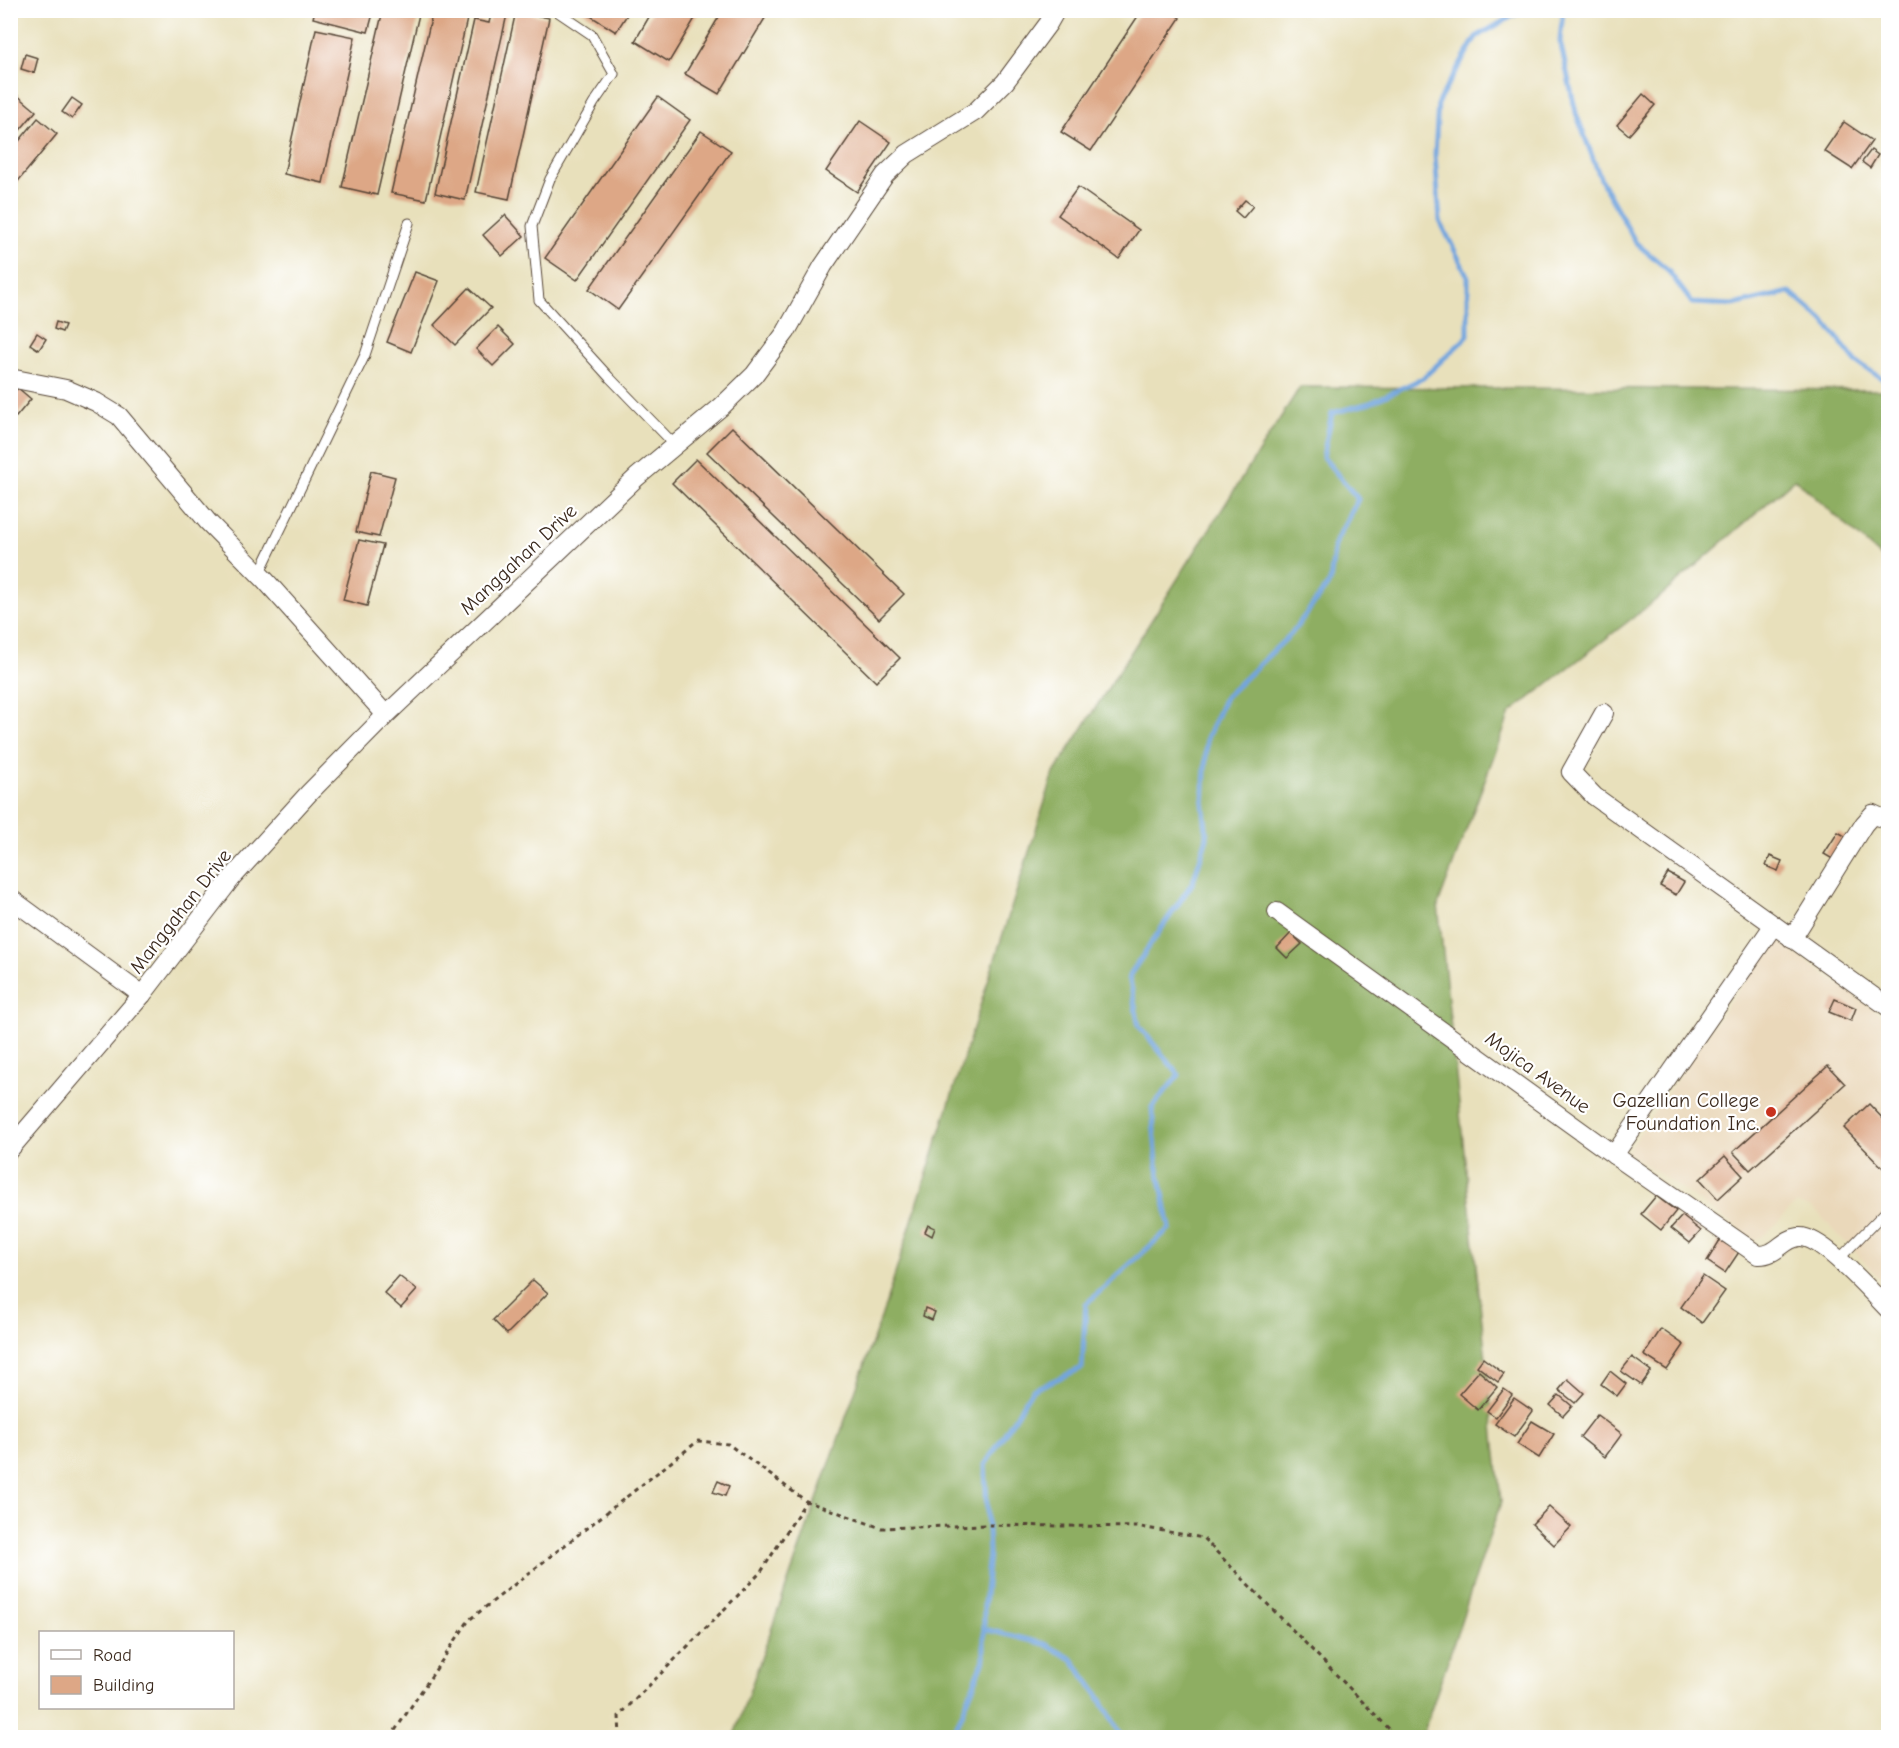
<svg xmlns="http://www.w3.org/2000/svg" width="1899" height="1748" font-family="'Comic Neue',sans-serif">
  <rect width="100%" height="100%" fill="#fff"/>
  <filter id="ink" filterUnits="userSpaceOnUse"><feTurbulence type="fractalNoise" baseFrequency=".0167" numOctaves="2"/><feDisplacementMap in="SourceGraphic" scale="12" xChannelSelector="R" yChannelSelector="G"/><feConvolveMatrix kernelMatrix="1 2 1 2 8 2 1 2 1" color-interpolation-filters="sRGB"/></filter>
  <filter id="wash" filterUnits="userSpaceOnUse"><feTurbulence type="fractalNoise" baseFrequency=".008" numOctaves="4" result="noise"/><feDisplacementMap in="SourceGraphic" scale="24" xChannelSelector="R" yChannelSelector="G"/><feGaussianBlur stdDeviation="1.35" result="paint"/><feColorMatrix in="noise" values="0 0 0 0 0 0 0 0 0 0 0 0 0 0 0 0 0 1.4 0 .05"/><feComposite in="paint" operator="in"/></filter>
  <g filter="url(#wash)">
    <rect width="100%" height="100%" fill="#e8e0bb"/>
    <path fill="#ead8ba" d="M 1774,938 L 1888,1020 L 1888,1055 L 1880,1063 L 1888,1072 L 1888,1287 L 1813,1208 L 1796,1204 L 1763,1236 L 1754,1239 L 1627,1152 Z"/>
    <path fill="#8eae62" stroke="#646c40" stroke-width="1.5" d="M 1300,387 L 1888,390 L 1888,563 L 1795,479 L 1661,596 L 1510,713 L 1438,905 L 1501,1502 L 1422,1737 L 733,1738 L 883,1312 L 1054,773 Z"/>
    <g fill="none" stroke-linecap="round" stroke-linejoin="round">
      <g stroke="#72a5de" stroke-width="5">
        <path d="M 1563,10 L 1560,41 L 1576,113 L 1601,180 L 1636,243 L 1667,269 L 1692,303 L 1733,305 L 1790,292 L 1825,322 L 1856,362 L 1888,382"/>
        <path d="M 984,1629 L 1045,1644 L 1072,1659 L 1098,1695 L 1120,1733 L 1125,1738"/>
        <path d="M 952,1738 L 984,1660 L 984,1606 L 989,1552 L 985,1465 L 1032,1390 L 1082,1368 L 1086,1304 L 1170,1228 L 1157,1164 L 1152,1107 L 1179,1075 L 1139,1026 L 1129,976 L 1193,882 L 1207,837 L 1203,802 L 1207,738 L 1225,697 L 1291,634 L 1330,582 L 1335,543 L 1358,499 L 1323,457 L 1332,413 L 1370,403 L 1423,378 L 1468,336 L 1468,277 L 1440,221 L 1435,155 L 1438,102 L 1476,37 L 1523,10"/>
      </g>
    </g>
    <g id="blocks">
      <g fill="#dda786">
        <path d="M 315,10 L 374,10 L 368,32 L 313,18 Z"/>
        <path d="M 383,10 L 420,10 L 377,195 L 342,187 Z"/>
        <path d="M 433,10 L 469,10 L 426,200 L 391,193 Z"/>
        <path d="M 492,10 L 508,10 L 465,200 L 435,193 L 474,20 L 489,23 Z"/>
        <path d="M 581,10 L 630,10 L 616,32 Z"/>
        <path d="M 653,10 L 700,10 L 669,62 L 635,41 Z"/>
        <path d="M 723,10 L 770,10 L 719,94 L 685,74 Z"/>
        <path d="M 1142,10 L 1169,10 L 1180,18 L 1091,151 L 1061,132 Z"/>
        <path d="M 516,11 L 549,18 L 509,199 L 476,192 Z"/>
        <path d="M 316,29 L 355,37 L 323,183 L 284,174 Z"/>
        <path d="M 25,54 L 38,58 L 34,73 L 21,69 Z"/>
        <path d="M 1643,94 L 1655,105 L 1629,135 L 1617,125 Z"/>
        <path d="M 17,95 L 36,111 L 10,142 L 10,103 Z"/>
        <path d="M 658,97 L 690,120 L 577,280 L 545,258 Z"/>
        <path d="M 72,98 L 82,105 L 72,119 L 62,112 Z"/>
        <path d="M 38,118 L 57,134 L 10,191 L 10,152 Z"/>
        <path d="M 860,121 L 891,142 L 857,192 L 826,171 Z"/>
        <path d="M 1844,122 L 1872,141 L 1852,169 L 1824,151 Z"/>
        <path d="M 701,131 L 731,151 L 618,310 L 589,289 Z"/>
        <path d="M 1871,150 L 1878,155 L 1870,168 L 1862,162 Z"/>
        <path d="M 1078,187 L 1139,230 L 1119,259 L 1058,215 Z"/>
        <path d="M 1245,200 L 1253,206 L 1243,218 L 1235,211 Z"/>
        <path d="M 505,215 L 524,236 L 502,256 L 483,235 Z"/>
        <path d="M 415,272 L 439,281 L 411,352 L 387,342 Z"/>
        <path d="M 469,288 L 491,308 L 455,345 L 434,325 Z"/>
        <path d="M 56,322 L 65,325 L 62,332 L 54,329 Z"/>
        <path d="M 498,327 L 515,344 L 493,366 L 476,349 Z"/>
        <path d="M 37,333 L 46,339 L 39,350 L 30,344 Z"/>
        <path d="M 18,388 L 31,399 L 16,417 L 10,413 L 10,396 Z"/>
        <path d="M 732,427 L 904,594 L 879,619 L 707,452 Z"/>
        <path d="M 696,459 L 900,658 L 876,682 L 672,483 Z"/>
        <path d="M 371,471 L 395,477 L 379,537 L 356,532 Z"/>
        <path d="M 359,540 L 383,545 L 367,606 L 343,600 Z"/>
        <path d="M 1838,832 L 1850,839 L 1836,861 L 1824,854 Z"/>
        <path d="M 1770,856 L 1782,861 L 1778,871 L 1766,866 Z"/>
        <path d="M 1668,873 L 1684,882 L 1676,895 L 1660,886 Z"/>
        <path d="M 1291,933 L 1302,944 L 1287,958 L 1277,948 Z"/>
        <path d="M 1835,999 L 1856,1008 L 1851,1021 L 1829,1012 Z"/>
        <path d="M 1828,1066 L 1845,1084 L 1750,1170 L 1733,1152 Z"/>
        <path d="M 1869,1104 L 1888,1124 L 1888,1173 L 1844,1128 Z"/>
        <path d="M 1725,1156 L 1743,1176 L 1718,1199 L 1700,1179 Z"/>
        <path d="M 1656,1196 L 1676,1211 L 1661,1230 L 1641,1214 Z"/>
        <path d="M 1682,1216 L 1701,1231 L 1690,1243 L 1671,1228 Z"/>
        <path d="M 928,1225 L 935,1228 L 932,1236 L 925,1232 Z"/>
        <path d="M 1720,1240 L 1739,1252 L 1725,1273 L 1707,1261 Z"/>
        <path d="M 399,1276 L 417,1290 L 401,1308 L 384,1293 Z"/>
        <path d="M 1703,1276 L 1725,1291 L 1702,1323 L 1681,1307 Z"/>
        <path d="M 533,1280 L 548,1293 L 507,1334 L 493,1320 Z"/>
        <path d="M 925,1308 L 935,1312 L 932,1320 L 923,1316 Z"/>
        <path d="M 1661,1329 L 1684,1345 L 1667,1370 L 1644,1355 Z"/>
        <path d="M 1632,1357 L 1651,1371 L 1641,1385 L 1621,1371 Z"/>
        <path d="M 1483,1358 L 1504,1374 L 1498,1382 L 1477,1366 Z"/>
        <path d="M 1479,1371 L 1497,1387 L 1478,1410 L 1459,1394 Z"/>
        <path d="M 1610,1371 L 1626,1384 L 1617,1396 L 1601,1384 Z"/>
        <path d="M 1568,1379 L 1584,1393 L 1575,1403 L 1559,1390 Z"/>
        <path d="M 1504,1389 L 1512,1395 L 1496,1417 L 1487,1411 Z"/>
        <path d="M 1559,1395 L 1572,1406 L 1563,1416 L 1550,1405 Z"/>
        <path d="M 1514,1398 L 1533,1411 L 1514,1437 L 1495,1424 Z"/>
        <path d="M 1597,1415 L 1622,1434 L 1605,1457 L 1580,1437 Z"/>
        <path d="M 1532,1421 L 1554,1434 L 1539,1458 L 1517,1444 Z"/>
        <path d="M 718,1481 L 729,1486 L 725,1496 L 713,1492 Z"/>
        <path d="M 1549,1507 L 1571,1527 L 1554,1545 L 1532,1524 Z"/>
      </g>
    </g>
  </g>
  <g filter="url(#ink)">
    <use href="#blocks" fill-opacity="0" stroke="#554536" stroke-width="1.5"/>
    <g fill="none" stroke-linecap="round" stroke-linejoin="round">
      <g stroke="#554536" stroke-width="11">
        <g id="lane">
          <path d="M 555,10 L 592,35 L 614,74 L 594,103 L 550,179 L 532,226 L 539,300 L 609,377 L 674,444"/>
          <path d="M 259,574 L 365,355 L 409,223"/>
          <path d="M 1838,1260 L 1888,1209"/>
        </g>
      </g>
      <g stroke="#554536" stroke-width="20">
        <g id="street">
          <path d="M 10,378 L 66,389 L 96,402 L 119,416 L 208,522 L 265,580 L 386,715"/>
          <path d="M 1604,713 L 1571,772 L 1594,796 L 1888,1007"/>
          <path d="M 10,898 L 142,995"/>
          <path d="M 1277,912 L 1614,1155 L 1758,1255 C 1777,1256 1782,1239 1799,1237 C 1822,1235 1871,1292 1888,1309"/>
          <path d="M 1792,939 L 1864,824 L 1873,814 L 1888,821"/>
          <path d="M 10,1149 L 142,995 L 231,879 L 309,793 L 386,715 L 637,477 L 721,407 L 754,375 L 786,332 L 823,266 L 885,175 L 907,154 L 976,111 L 1005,82 L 1048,24 L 1056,10"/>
          <path d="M 1614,1155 L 1773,926"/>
        </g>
      </g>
      <g stroke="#554536" stroke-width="3" stroke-dasharray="4.5 4.5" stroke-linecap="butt">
        <path d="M 390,1738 L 469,1620 L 698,1441 L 728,1444 L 806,1501 L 881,1528 L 987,1525 L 1141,1527 L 1203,1538 L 1398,1738"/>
        <path d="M 620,1738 L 619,1716 L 761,1572 L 806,1501"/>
      </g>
      <use href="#lane" stroke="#fff" stroke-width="9"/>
      <use href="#street" stroke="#fff" stroke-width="18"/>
    </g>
  </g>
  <circle fill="#c8321e" stroke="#fff" stroke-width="2" cx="1771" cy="1112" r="6"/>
  <g text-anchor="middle" stroke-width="4.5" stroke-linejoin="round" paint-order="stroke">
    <g font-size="20" fill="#3b2a1e" stroke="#fff">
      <text transform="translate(518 559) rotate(-43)" y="7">Manggahan Drive</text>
      <text transform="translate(180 911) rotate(-52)" y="7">Manggahan Drive</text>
      <text transform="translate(1538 1072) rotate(36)" y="7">Mojica Avenue</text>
    </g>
    <g font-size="20" fill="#3b2a1e" stroke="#fff" text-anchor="end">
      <text x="1759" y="1107">Gazellian College<tspan x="1759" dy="23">Foundation Inc.</tspan></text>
    </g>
  </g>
  <rect width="1899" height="1748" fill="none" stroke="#fff" stroke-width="36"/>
  <rect x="39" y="1631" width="195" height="78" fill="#ffffff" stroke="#b1aaa5" stroke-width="1.5"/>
  <rect x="51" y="1650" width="30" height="9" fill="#ffffff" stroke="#b1aaa5" stroke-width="1.5"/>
  <text x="93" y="1661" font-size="18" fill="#3b2a1e">Road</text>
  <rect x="51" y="1676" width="30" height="18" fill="#dda786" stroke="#b1aaa5" stroke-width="1.5"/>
  <text x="93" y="1691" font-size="18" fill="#3b2a1e">Building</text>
</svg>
